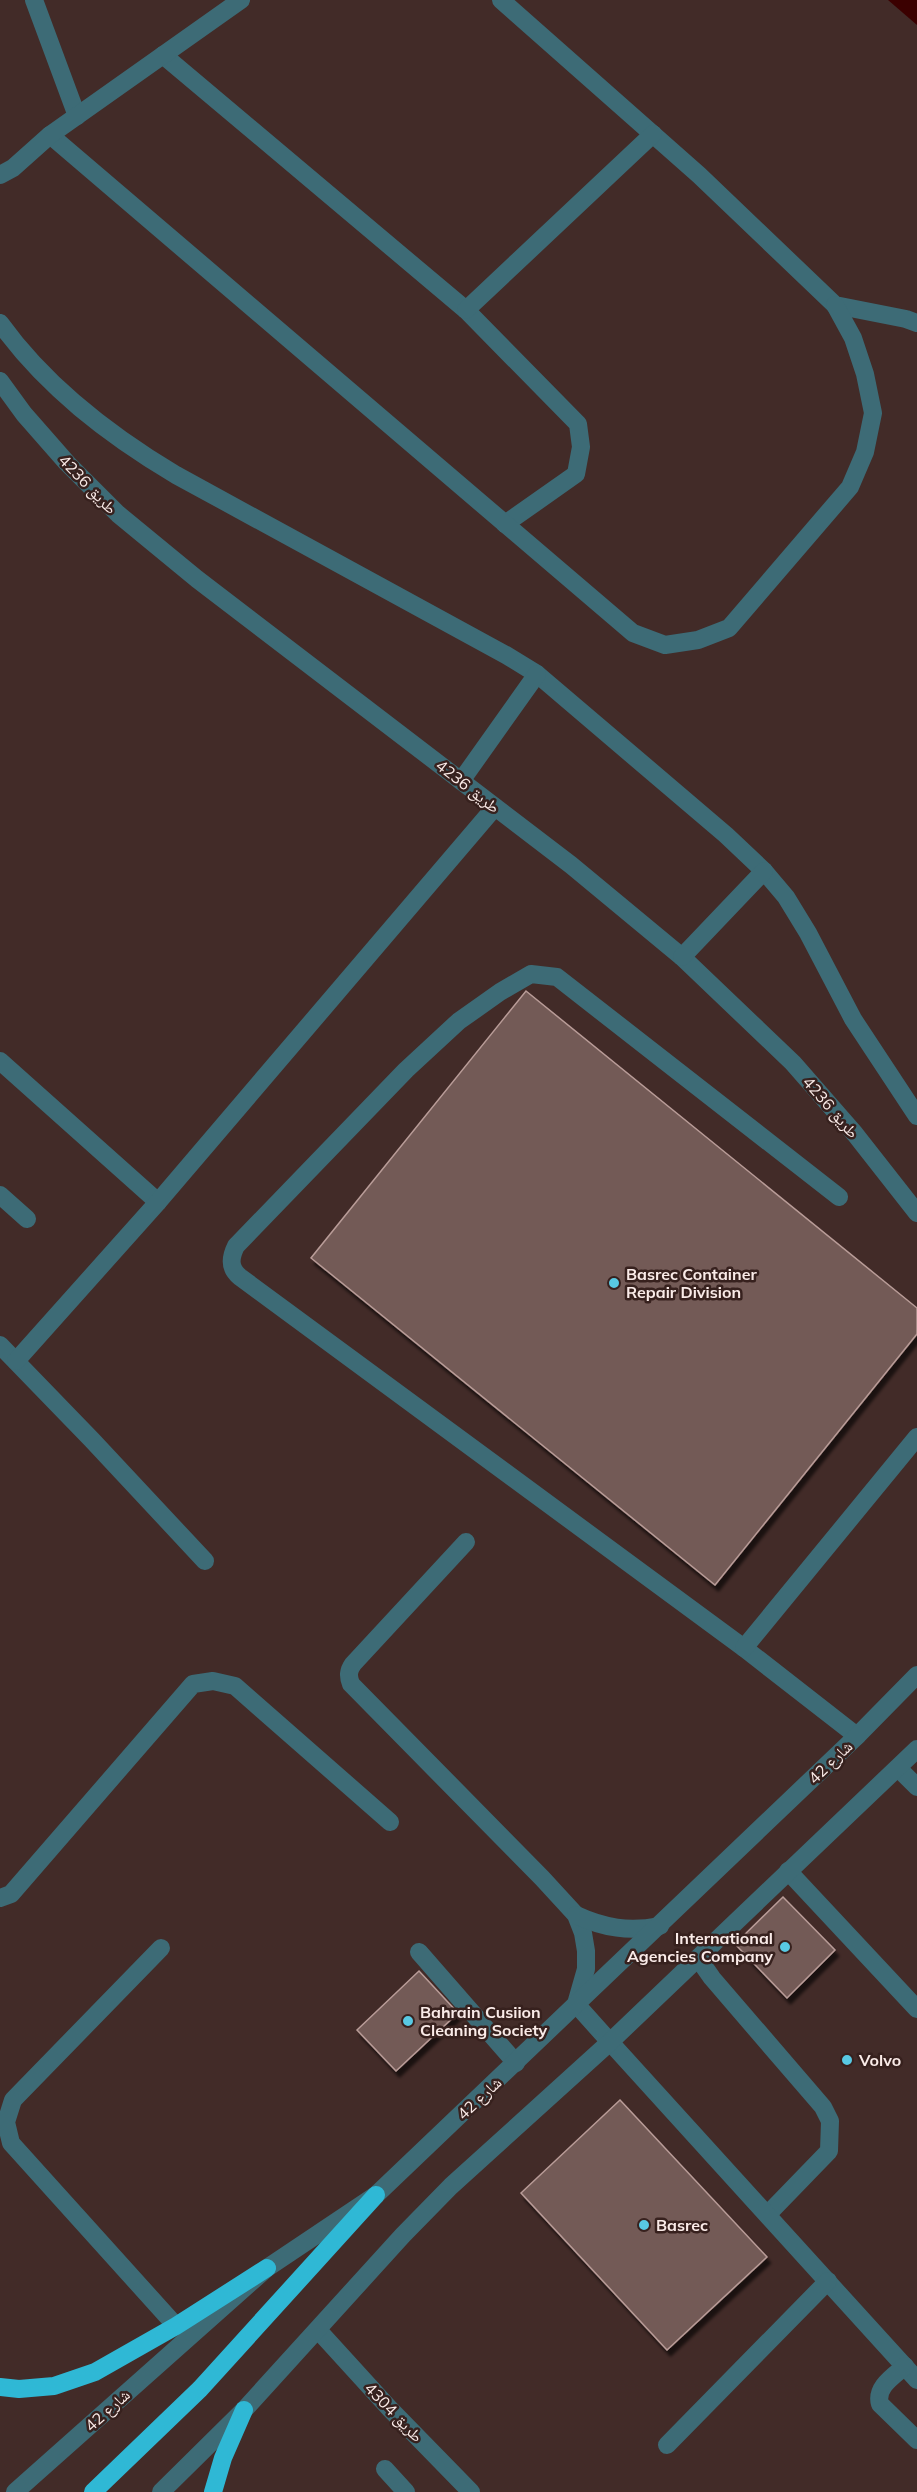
<svg xmlns="http://www.w3.org/2000/svg" width="917" height="2492" font-family="Mulish,'Noto Naskh Arabic',sans-serif">
  <defs>
    <filter id="shadow"><feDropShadow dx="3.5" dy="6" stdDeviation="1.5" flood-color="#0009"/></filter>
  </defs>
  <rect width="100%" height="100%" fill="#422b28"/>
  <path fill="#3b0000" d="M 888,0 L 917,0 L 917,25 Z"/>
  <g fill="#735a56" stroke="#b99c98" stroke-width="1.5" filter="url(#shadow)">
    <path d="M 526,991 L 917,1308 L 917,1334 L 715,1585 L 311,1258 Z"/>
    <path d="M 783,1897 L 835,1950 L 787,1998 L 735,1944 Z"/>
    <path d="M 419,1971 L 458,2013 L 396,2071 L 357,2030 Z"/>
    <path d="M 620,2100 L 767,2257 L 667,2350 L 521,2193 Z"/>
  </g>
  <g fill="none" stroke-linecap="round" stroke-linejoin="round">
    <g stroke="#3d6b76" stroke-width="18">
      <path d="M 34,0 L 77,116"/>
      <path d="M 501,0 L 699,175 L 835,305 L 906,319 L 917,323"/>
      <path d="M 163,55 L 466,310 L 578,424 L 581,447 L 576,474 L 505,524"/>
      <path d="M 50,135 L 633,633 L 665,645 L 698,640 L 729,628 L 850,487 L 865,452 L 873,413 L 865,374 L 853,338 L 835,305"/>
      <path d="M 0,175 L 13,168 L 50,135 L 241,0"/>
      <path d="M 466,310 L 653,134"/>
      <path d="M 0,1061 L 158,1202"/>
      <path d="M 0,1195 L 27,1219"/>
      <path d="M 839,1197 L 557,977 L 531,974 L 500,992 L 459,1021 L 406,1070 L 236,1246 C 230,1258 229,1268 240,1277 L 744,1648 L 857,1736"/>
      <path d="M 0,1345 L 92,1440 L 205,1561"/>
      <path d="M 16,1361 L 158,1202 L 495,807"/>
      <path d="M 466,1542 L 353,1664 C 348,1671 348,1676 351,1684 L 542,1878 L 576,1915 L 583,1933 L 586,1951 L 586,1969 L 576,2004"/>
      <path d="M 744,1648 L 917,1437"/>
      <path d="M 788,1871 L 917,2009"/>
      <path d="M 0,1898 L 11,1894 L 193,1684 L 213,1681 L 235,1686 L 390,1822"/>
      <path d="M 576,1915 C 604,1928 629,1932 660,1926"/>
      <path d="M 161,1948 L 13,2100 L 6,2122 L 11,2143 L 176,2326"/>
      <path d="M 419,1952 L 516,2063"/>
      <path d="M 698,1958 L 712,1978 L 823,2107 L 830,2121 L 829,2151 L 768,2214"/>
      <path d="M 610,2042 L 917,2380"/>
      <path d="M 905,2366 C 894,2376 875,2387 880,2404 L 917,2440"/>
      <path d="M 667,2445 L 828,2281"/>
      <path d="M 385,2469 L 406,2492"/>
    </g>
    <g stroke="#3d6b76" stroke-width="18">
      <path d="M 0,323 C 46,387 109,435 176,475 L 506,655 L 537,674 L 726,835 L 764,871 L 786,897 L 808,933 L 853,1019 L 917,1116"/>
      <path d="M 0,381 L 24,414 L 67,463 L 118,514 L 197,579 L 571,865 L 682,957 L 793,1063 L 855,1134 L 917,1213"/>
      <path d="M 461,781 L 537,674"/>
      <path d="M 682,957 L 764,871"/>
      <path d="M 898,1768 L 917,1787"/>
      <path d="M 576,2004 L 610,2042"/>
      <path d="M 318,2330 L 390,2409 L 471,2492"/>
      <path d="M 15,2492 L 267,2268 L 376,2195 L 857,1736 L 917,1675"/>
      <path d="M 161,2492 L 244,2410 L 403,2235 L 451,2186 L 610,2042 L 917,1749"/>
    </g>
    <g stroke="#2fb8d5" stroke-width="18">
      <path d="M 0,2387 L 19,2389 L 54,2386 L 95,2372 L 176,2326 L 267,2268"/>
      <path d="M 93,2492 L 200,2389 L 376,2195"/>
      <path d="M 213,2492 L 223,2458 L 244,2410"/>
    </g>
  </g>
  <g fill="#58c9e3" stroke="#37211e" stroke-width="2">
    <circle cx="614" cy="1283" r="6"/>
    <circle cx="785" cy="1947" r="6"/>
    <circle cx="408" cy="2021" r="6"/>
    <circle cx="847" cy="2060" r="6"/>
    <circle cx="644" cy="2225" r="6"/>
  </g>
  <g text-anchor="middle" stroke-width="5" stroke-linejoin="round" paint-order="stroke">
    <g font-size="16" fill="#faebe8" stroke="#37211e">
      <text transform="translate(88 484) rotate(46)" y="6">طريق 4236</text>
      <text transform="translate(468 786) rotate(38)" y="6">طريق 4236</text>
      <text transform="translate(831 1107) rotate(49)" y="6">طريق 4236</text>
      <text transform="translate(830 1762) rotate(-44)" y="6">شارع 42</text>
      <text transform="translate(479 2098) rotate(-43)" y="6">شارع 42</text>
      <text transform="translate(107 2410) rotate(-42)" y="6">شارع 42</text>
      <text transform="translate(394 2412) rotate(46)" y="6">طريق 4304</text>
    </g>
    <g font-size="16" font-weight="bold" fill="#faebe8" stroke="#37211e" text-anchor="start">
      <text x="626" y="1280">Basrec Container<tspan x="626" dy="18">Repair Division</tspan></text>
      <text x="773" y="1944" text-anchor="end">International<tspan x="773" dy="18">Agencies Company</tspan></text>
      <text x="420" y="2018">Bahrain Cusiion<tspan x="420" dy="18">Cleaning Society</tspan></text>
      <text x="859" y="2066">Volvo</text>
      <text x="656" y="2231">Basrec</text>
    </g>
  </g>
</svg>
